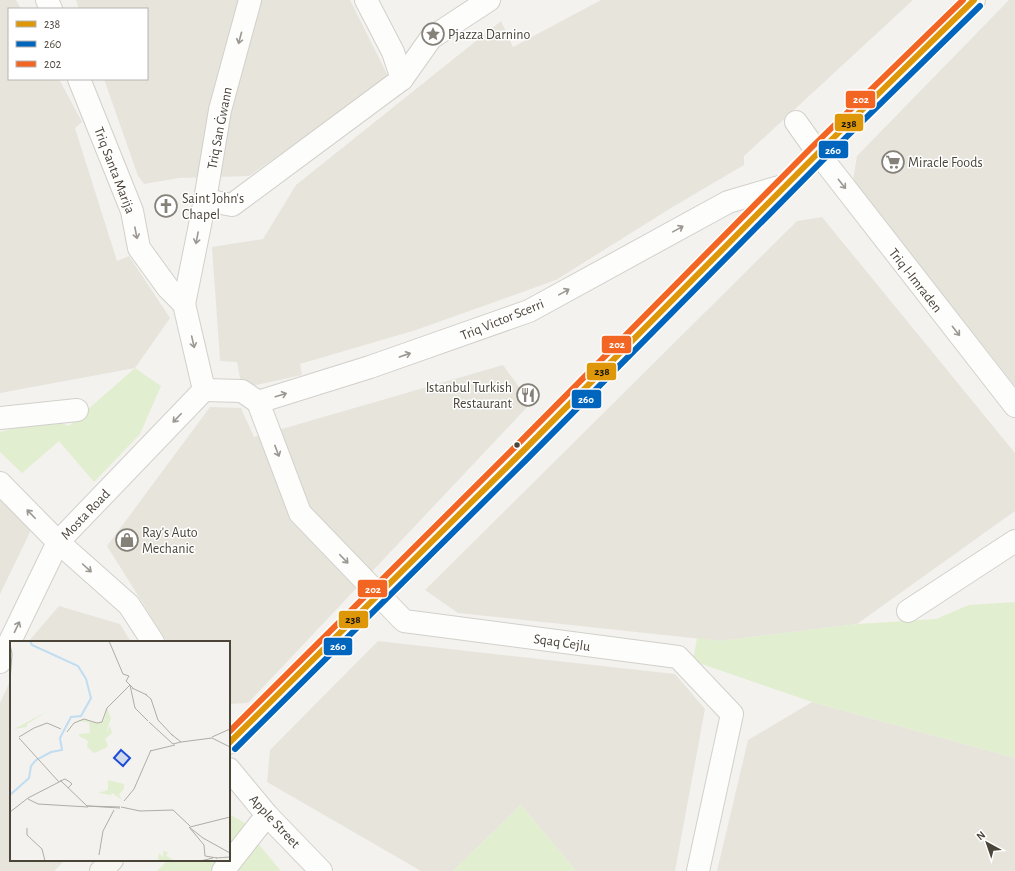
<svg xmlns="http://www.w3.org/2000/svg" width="1015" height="871" font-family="'Alegreya Sans',sans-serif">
  <rect width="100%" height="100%" fill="#f4f2ee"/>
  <g fill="#e7e4dc">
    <path d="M 0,0 L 16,0 L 21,9 L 9,9 L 9,79 L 59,79 L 82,122 L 75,128 L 117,261 L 129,256 L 170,318 L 135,368 L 0,393 Z"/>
    <path d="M 76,0 L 350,0 L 390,80 L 249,176 L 179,178 L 144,184 L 138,176 L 104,79 L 147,79 L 147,9 L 79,9 Z"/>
    <path d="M 601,0 L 913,0 L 744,156 L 744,165 L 671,208 L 556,280 L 416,330 L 300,364 L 302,375 L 242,388 L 237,362 L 220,361 L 212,247 L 263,239 L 296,185 L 501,21 L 513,47 Z"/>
    <path d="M 1009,0 L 1015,0 L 1015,386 L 853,180 L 857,156 Z"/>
    <path d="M 822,217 L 1015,453 L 1015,511 L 857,624 L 720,641 L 458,613 L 425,590 L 797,221 Z"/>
    <path d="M 503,365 L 531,403 L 248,703 L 229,704 L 229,642 L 167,642 L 107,546 L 210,407 L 241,408 L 254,437 Z"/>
    <path d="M 0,494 L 32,528 L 0,594 Z"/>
    <path d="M 59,606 L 120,624 L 131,642 L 28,642 Z"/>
    <path d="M 378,641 L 675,674 L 705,709 L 675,871 L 576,871 L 521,805 L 453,871 L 421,871 L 267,782 L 270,750 Z"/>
    <path d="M 11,679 L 11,860 L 65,860 L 54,871 L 0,871 L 0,703 Z"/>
    <path d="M 812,702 L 1015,758 L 1015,871 L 717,871 L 748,740 Z"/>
  </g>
  <g fill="#e1eecf">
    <path d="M 135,368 L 161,386 L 140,434 L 94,482 L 59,441 L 22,473 L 0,452 L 0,432 L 51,418 L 69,426 Z"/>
    <path d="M 1015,602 L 1015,758 L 812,702 L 693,661 L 697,638 L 720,641 L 857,624 L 936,619 L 969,605 Z"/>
    <path d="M 521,805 L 576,871 L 453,871 Z"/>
    <path d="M 229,814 L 245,823 L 229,846 Z"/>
    <path d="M 256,841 L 281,871 L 233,871 Z"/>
    <path d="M 168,860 L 220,860 L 212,871 L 157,871 Z"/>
  </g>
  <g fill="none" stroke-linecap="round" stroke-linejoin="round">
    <g stroke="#d2d0cb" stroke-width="24">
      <g id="street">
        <path d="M 47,0 L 51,9"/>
        <path d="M 366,0 L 393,52 L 402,79"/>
        <path d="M 79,79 L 132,211 L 139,248 L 168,288 L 184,304 L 204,390"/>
        <path d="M 796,122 L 818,153 L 1015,406"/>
        <path d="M 205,200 L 232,205 L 402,79 L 431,38 L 489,0"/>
        <path d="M 184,304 L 205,200 L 220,110 L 250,0"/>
        <path d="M 204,390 L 242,391 L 258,402 L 370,367 L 529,311 L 728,202 L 786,185"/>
        <path d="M 258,402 L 300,513 L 404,621 L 678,657 L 732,714 L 698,871"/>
        <path d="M 0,418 L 77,410"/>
        <path d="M 0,483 L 58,542 L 129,605 L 153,642"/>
        <path d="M 908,611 L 1015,541"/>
        <path d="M 0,662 L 58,542 L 204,390"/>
        <path d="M 229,769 L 267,815 L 321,871"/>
        <path d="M 223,871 L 267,815"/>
      </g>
    </g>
    <g stroke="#d3cfc5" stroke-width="24">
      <g id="secondary">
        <path d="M 229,743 L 520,454 L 818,153 L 974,0"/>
        <path d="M 101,871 L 112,860"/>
      </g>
    </g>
    <use href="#street" stroke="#fdfdfc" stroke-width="22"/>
    <use href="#secondary" stroke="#f7f6f1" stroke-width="22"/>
    <g stroke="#fff" stroke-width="9">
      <path id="bus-1" d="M 229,743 L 520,454 L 818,153 L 974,0"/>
    </g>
    <g stroke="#fff" stroke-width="9">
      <path id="bus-2" d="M 235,749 L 526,460 L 824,159 L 980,6"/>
    </g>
    <g stroke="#fff" stroke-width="9">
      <path id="bus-3" d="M 229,732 L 514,448 L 812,147 L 963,0"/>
    </g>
    <use href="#bus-1" stroke="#dd9709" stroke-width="6"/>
    <use href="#bus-2" stroke="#0065bd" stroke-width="6"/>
    <use href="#bus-3" stroke="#f26522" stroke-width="6"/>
  </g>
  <defs><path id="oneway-shaft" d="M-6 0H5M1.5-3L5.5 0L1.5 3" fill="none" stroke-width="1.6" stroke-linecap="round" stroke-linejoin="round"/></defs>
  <g stroke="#9b9791">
    <use href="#oneway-shaft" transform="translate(240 38) rotate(105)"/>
    <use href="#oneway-shaft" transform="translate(842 184) rotate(52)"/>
    <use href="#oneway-shaft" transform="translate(678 229) rotate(-29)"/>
    <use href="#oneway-shaft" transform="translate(136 233) rotate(79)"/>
    <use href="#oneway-shaft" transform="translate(197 238) rotate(101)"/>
    <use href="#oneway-shaft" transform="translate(564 292) rotate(-29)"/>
    <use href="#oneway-shaft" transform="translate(956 331) rotate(52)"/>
    <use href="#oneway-shaft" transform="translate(193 342) rotate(77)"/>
    <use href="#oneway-shaft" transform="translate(405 355) rotate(-19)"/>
    <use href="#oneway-shaft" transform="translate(281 395) rotate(-17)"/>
    <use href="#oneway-shaft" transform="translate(177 418) rotate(134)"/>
    <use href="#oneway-shaft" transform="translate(277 451) rotate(69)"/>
    <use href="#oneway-shaft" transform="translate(31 514) rotate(-134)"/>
    <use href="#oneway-shaft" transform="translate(344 559) rotate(46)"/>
    <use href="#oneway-shaft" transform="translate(87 568) rotate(42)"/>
    <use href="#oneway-shaft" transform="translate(17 627) rotate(-64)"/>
  </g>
  <defs>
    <g id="sight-ring" transform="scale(1.15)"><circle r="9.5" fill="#fff" stroke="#868178" stroke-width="1.5"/><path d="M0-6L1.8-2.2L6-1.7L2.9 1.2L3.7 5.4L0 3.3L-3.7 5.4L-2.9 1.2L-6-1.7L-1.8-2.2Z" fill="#868178"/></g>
    <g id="supermarket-ring" transform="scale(1.15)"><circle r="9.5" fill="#fff" stroke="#868178" stroke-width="1.5"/><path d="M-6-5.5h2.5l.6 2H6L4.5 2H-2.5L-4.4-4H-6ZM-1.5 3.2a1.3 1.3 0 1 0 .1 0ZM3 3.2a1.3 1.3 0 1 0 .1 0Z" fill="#868178"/></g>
    <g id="church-ring" transform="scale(1.15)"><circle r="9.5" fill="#fff" stroke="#868178" stroke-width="1.5"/><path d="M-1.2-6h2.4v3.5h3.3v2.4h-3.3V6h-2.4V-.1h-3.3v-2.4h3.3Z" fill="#868178"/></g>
    <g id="restaurant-ring" transform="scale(1.15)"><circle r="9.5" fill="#fff" stroke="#868178" stroke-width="1.5"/><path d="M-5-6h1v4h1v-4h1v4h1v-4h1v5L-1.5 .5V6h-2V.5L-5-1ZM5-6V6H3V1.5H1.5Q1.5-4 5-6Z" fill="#868178"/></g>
    <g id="shop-ring" transform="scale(1.15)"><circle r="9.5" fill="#fff" stroke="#868178" stroke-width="1.5"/><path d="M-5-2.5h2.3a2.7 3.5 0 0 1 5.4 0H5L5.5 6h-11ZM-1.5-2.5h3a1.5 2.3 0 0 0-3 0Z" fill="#868178"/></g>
  </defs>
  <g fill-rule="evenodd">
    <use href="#sight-ring" x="433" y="34"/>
    <use href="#supermarket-ring" x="893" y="162"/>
    <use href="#church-ring" x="166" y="206"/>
    <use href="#restaurant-ring" x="528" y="395"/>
    <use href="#shop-ring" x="127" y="540"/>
  </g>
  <circle fill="#4b4439" stroke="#fff" stroke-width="1.5" cx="517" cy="445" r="3.5"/>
  <g text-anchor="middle" stroke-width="3" stroke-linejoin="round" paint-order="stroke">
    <g font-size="14" fill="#4b4439" stroke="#fff" text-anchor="start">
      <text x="448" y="39">Pjazza Darnino</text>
      <text x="908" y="167">Miracle Foods</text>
      <text x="182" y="203">Saint John's<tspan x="182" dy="16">Chapel</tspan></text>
      <text x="512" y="392" text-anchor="end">Istanbul Turkish<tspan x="512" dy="16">Restaurant</tspan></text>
      <text x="142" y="537">Ray's Auto<tspan x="142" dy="16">Mechanic</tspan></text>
    </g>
    <g font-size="14" fill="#4b4439" stroke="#fff">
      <text transform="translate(219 128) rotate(-79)" y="5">Triq San Ġwann</text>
      <text transform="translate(115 170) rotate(69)" y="5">Triq Santa Marija</text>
      <text transform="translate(916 280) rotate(52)" y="5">Triq l-Imraden</text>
      <text transform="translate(502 319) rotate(-22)" y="5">Triq Victor Scerri</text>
      <text transform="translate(85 514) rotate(-46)" y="5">Mosta Road</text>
      <text transform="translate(562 642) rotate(8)" y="5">Sqaq Ċejlu</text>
      <text transform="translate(275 821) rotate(47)" y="5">Apple Street</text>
    </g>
  </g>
  <g transform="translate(10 641)">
    <rect width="220" height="220" fill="#f4f2ee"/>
    <path d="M 97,67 L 101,77 L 96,92 L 100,85 L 102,92 L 95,98 L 98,104 L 96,107 L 84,112 L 77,106 L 78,100 L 69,95 L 69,93 L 80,92 L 79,81 L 67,80 L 75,78 L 86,82 L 94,80 ZM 38,70 L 17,83 L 17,86 L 4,88 ZM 98,139 L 114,143 L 114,148 L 109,153 L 112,159 L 101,151 L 102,154 L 88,152 L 98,149 ZM 153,210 L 158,211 L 156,215 L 166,220 L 148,220 L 149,212 L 153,216 Z" fill="#e1eecf"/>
    <path fill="none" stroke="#c0ddf1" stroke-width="2" d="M 0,154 L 19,137 L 21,125 L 26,119 L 41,111 L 52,109 L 50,97 L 61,76 L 71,75 L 81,57 L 76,38 L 68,25 L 22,4 L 20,0"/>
    <path fill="none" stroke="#b0aca6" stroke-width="1" d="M 99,0 L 113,33 L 119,35 L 116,40 L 124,48M 0,3 L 2,13 L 0,40M 120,44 L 125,67 L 138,80M 122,47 L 137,54M 135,53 L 141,58 L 148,79 L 163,95M 139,81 L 163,103 L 171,101M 24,87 L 37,82 L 51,88M 57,91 L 64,82 L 74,78 L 87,82 L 92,81 L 97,67 L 120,44M 161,93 L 171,101M 9,96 L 24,87M 202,96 L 220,88M 9,97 L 49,141M 171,101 L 202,97 L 220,106M 140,110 L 165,104M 50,140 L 55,138 L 60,141 L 62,143 L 58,147M 51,140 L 77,165M 18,157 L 51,140M 18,158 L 28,163 L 78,166M 114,160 L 124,148 L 141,109M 110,166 L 77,165 L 110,167M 111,166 L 130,170 L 163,169 L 180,185M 0,171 L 18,157M 179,186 L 193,197 L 220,212M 179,186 L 194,204 L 195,215 L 207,217M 180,186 L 220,176M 17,187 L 17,194 L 32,208 L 35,220M 89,214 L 93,190 L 104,169M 206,217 L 220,216M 190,220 L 203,217"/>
    <path fill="#1d4ed8" fill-opacity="0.15" stroke="#1d4ed8" stroke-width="2" d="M 111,109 L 120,117 L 113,125 L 104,117 Z"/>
    <rect width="220" height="220" fill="none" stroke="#4b4439" stroke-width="2"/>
  </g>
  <g stroke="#fff" stroke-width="1.5">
    <rect x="845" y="90" width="31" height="19" rx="4" fill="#f26522"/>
    <rect x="834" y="113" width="30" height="19" rx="4" fill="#dd9709"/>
    <rect x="818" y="140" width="31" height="19" rx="4" fill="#0065bd"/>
    <rect x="601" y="335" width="31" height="19" rx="4" fill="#f26522"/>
    <rect x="586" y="362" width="31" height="19" rx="4" fill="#dd9709"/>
    <rect x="571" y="389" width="31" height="20" rx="4" fill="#0065bd"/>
    <rect x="357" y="579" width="31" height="19" rx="4" fill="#f26522"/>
    <rect x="338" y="610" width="31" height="19" rx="4" fill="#dd9709"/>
    <rect x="323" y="637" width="30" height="19" rx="4" fill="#0065bd"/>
  </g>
  <g font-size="11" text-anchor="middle" font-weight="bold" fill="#fff">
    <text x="861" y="103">202</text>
    <text x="833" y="154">260</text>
    <text x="617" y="348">202</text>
    <text x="586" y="403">260</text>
    <text x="373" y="593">202</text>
    <text x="338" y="650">260</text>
  </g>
  <g font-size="11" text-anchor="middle" font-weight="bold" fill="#111">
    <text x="849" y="127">238</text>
    <text x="602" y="375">238</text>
    <text x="353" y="623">238</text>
  </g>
  <rect x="8" y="8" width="140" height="72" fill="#ffffff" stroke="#b7b4b0"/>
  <rect x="16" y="21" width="20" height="6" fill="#dd9709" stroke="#b7b4b0"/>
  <text x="44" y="28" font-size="12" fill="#4b4439">238</text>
  <rect x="16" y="41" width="20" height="6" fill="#0065bd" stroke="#b7b4b0"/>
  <text x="44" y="48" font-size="12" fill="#4b4439">260</text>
  <rect x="16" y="61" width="20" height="6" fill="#f26522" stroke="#b7b4b0"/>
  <text x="44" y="68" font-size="12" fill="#4b4439">202</text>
  <g transform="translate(987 843) rotate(320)" stroke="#ffffff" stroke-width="3" paint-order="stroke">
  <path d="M0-3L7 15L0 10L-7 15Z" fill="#4b4439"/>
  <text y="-6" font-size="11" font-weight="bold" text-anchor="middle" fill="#4b4439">N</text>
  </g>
</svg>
